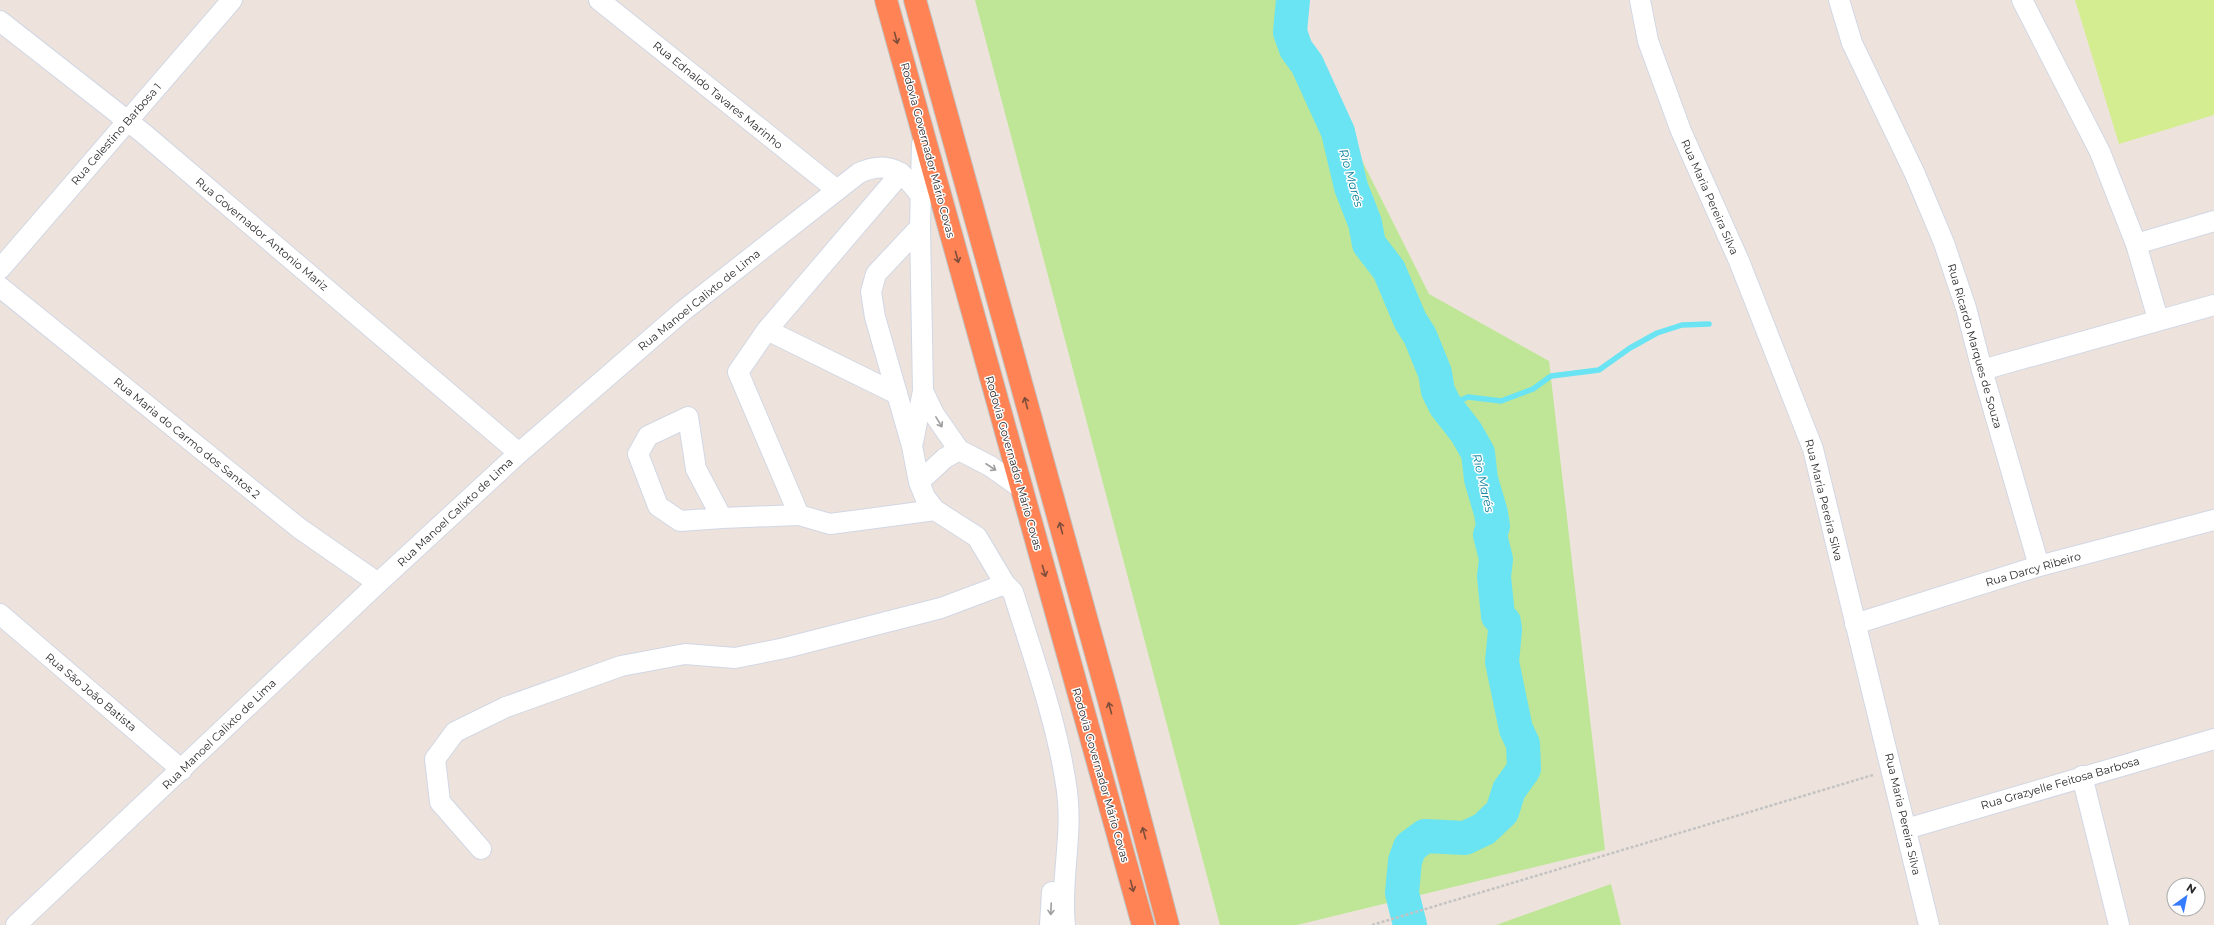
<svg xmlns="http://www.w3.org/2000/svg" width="2214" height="925" font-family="Montserrat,sans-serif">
  <rect width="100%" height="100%" fill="#ede3dc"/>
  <g fill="#bee696">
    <path d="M 975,0 L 1304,0 L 1299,35 L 1429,294 L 1549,361 L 1605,850 L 1297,925 L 1220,925 Z"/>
    <path d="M 1611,884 L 1621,925 L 1496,925 Z"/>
  </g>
  <path fill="#d5ed91" d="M 2075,0 L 2214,0 L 2214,115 L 2119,144 Z"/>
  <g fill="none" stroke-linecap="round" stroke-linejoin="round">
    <path stroke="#6ae4f3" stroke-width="5.5" d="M 1451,412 L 1459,401 L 1468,397 L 1501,401 L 1533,389 L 1551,376 L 1599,370 L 1630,348 L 1657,333 L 1682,325 L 1709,324"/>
    <path stroke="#6ae4f3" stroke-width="34" d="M 1293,0 L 1290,32 L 1296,49 L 1307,64 L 1338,132 L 1351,187 L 1365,223 L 1369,244 L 1389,270 L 1410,320 L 1420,336 L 1435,373 L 1438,391 L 1445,405 L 1466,432 L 1478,453 L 1481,479 L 1491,513 L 1493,526 L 1490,535 L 1496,559 L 1494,577 L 1498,616 L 1504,622 L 1505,630 L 1502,662 L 1516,729 L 1523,744 L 1524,769 L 1509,790 L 1502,812 L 1484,829 L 1465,838 L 1425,836 L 1410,847 L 1405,861 L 1402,893 L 1410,925"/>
    <g stroke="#d1d7e4" stroke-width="22">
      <g id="minor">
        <path d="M 599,0 L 837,190"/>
        <path d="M 1640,0 L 1648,41 L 1681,131 L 1739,261 L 1813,449 L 1929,925"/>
        <path d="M 1839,0 L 1852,43 L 1915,174 L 1944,243 L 1966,308 L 1982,370 L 2039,566"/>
        <path d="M 2022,0 L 2100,152 L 2136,244 L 2158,319"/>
        <path d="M 0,21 L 143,133 L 519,453"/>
        <path d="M 901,173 L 767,330 L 738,372 L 799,515 L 830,524 L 935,510"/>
        <path d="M 920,227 L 876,274 L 871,292 L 875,317 L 912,446 L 919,482 L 925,497 L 935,510 L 977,537 L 1005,584 L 1013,592 C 1033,656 1058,725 1067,791 C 1073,836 1060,881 1065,925"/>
        <path d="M 2136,244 L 2214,221"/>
        <path d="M 0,269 L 232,0"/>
        <path d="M 0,287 L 299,528 L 378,583"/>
        <path d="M 767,330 L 897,394"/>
        <path d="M 1982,370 L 2214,305"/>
        <path d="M 923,391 L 934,414 L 959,450 L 990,466 L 1021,488"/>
        <path d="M 913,442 L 923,391 L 920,227 L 922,144"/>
        <path d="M 919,482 L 945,458 L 959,450"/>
        <path d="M 722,518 L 680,521 L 658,506 L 638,454 L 648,436 L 688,417 L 696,469 L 722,518 L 799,515"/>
        <path d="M 0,614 L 182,770"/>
        <path d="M 1855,624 L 2039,566 L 2214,520"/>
        <path d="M 2082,776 L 2119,925"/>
        <path d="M 1906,829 L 2214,739"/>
        <path d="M 481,849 L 440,802 L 435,759 L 455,732 L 506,707 L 621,666 L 685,654 L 735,658 L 785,648 L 941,608 L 1005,584"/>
        <path d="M 16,925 L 378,583 L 519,453 L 683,311 L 859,173 C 889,160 903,171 921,196"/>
        <path d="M 1050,925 L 1052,892"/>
      </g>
    </g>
    <g stroke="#c3c3c3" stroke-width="24">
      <g id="highway">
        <path d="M 886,0 L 1143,925"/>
        <path d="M 915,0 L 1108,697 L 1168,925"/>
      </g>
    </g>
    <path stroke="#c3c3c3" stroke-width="2.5" stroke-dasharray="3 2" stroke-linecap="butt" d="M 1372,925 L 1873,775"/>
    <use href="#minor" stroke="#fff" stroke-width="20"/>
    <use href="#highway" stroke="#ff8354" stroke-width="22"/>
  </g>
  <defs><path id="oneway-shaft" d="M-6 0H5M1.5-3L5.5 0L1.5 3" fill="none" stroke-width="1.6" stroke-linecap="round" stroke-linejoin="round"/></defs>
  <g stroke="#7f4e3b">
    <use href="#oneway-shaft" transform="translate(896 38) rotate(75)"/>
    <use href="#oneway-shaft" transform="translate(957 257) rotate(75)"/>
    <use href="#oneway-shaft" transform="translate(1026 403) rotate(-105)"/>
    <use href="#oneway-shaft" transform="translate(1061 528) rotate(-105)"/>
    <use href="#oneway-shaft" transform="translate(1044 571) rotate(74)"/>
    <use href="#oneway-shaft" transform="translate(1110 708) rotate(-105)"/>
    <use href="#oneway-shaft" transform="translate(1144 833) rotate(-105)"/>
    <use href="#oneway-shaft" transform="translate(1132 886) rotate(75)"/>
  </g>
  <g stroke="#9f9f9f">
    <use href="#oneway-shaft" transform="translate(939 422) rotate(58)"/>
    <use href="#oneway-shaft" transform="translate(991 467) rotate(33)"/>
    <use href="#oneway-shaft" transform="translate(1051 909) rotate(92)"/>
  </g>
  <g text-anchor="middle" stroke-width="3" stroke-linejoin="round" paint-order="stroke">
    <g font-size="11" fill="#2a2a2a" stroke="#fff">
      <text transform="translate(718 95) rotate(39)" y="4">Rua Ednaldo Tavares Marinho</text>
      <text transform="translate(116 134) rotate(-49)" y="4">Rua Celestino Barbosa 1</text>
      <text transform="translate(928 150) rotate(75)" y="4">Rodovia Governador Mário Covas</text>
      <text transform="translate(1710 197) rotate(66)" y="4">Rua Maria Pereira Silva</text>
      <text transform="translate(262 234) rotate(40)" y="4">Rua Governador Antonio Mariz</text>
      <text transform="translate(699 300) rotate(-39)" y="4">Rua Manoel Calixto de Lima</text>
      <text transform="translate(1975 346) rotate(74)" y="4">Rua Ricardo Marques de Souza</text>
      <text transform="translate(187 438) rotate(39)" y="4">Rua Maria do Carmo dos Santos 2</text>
      <text transform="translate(1014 463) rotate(74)" y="4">Rodovia Governador Mário Covas</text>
      <text transform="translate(1824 500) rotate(76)" y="4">Rua Maria Pereira Silva</text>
      <text transform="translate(455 512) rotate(-43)" y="4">Rua Manoel Calixto de Lima</text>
      <text transform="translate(2033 569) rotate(-16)" y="4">Rua Darcy Ribeiro</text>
      <text transform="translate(91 692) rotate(40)" y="4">Rua São João Batista</text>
      <text transform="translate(219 734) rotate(-44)" y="4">Rua Manoel Calixto de Lima</text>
      <text transform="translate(1101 775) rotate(74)" y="4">Rodovia Governador Mário Covas</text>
      <text transform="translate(2060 783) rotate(-16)" y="4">Rua Grazyelle Feitosa Barbosa</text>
      <text transform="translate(1903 814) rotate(77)" y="4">Rua Maria Pereira Silva</text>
    </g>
    <g font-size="12" font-style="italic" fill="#087e99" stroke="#fff">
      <text transform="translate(1351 178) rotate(74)" y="4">Rio Marés</text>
      <text transform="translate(1483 483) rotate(77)" y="4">Rio Marés</text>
    </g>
  </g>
  <g transform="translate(2186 897) rotate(33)"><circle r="19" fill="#ffffff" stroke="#aaaaaa"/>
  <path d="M0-3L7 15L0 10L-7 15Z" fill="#367cff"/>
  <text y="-6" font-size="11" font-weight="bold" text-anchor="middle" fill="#2a2a2a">N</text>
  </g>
</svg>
